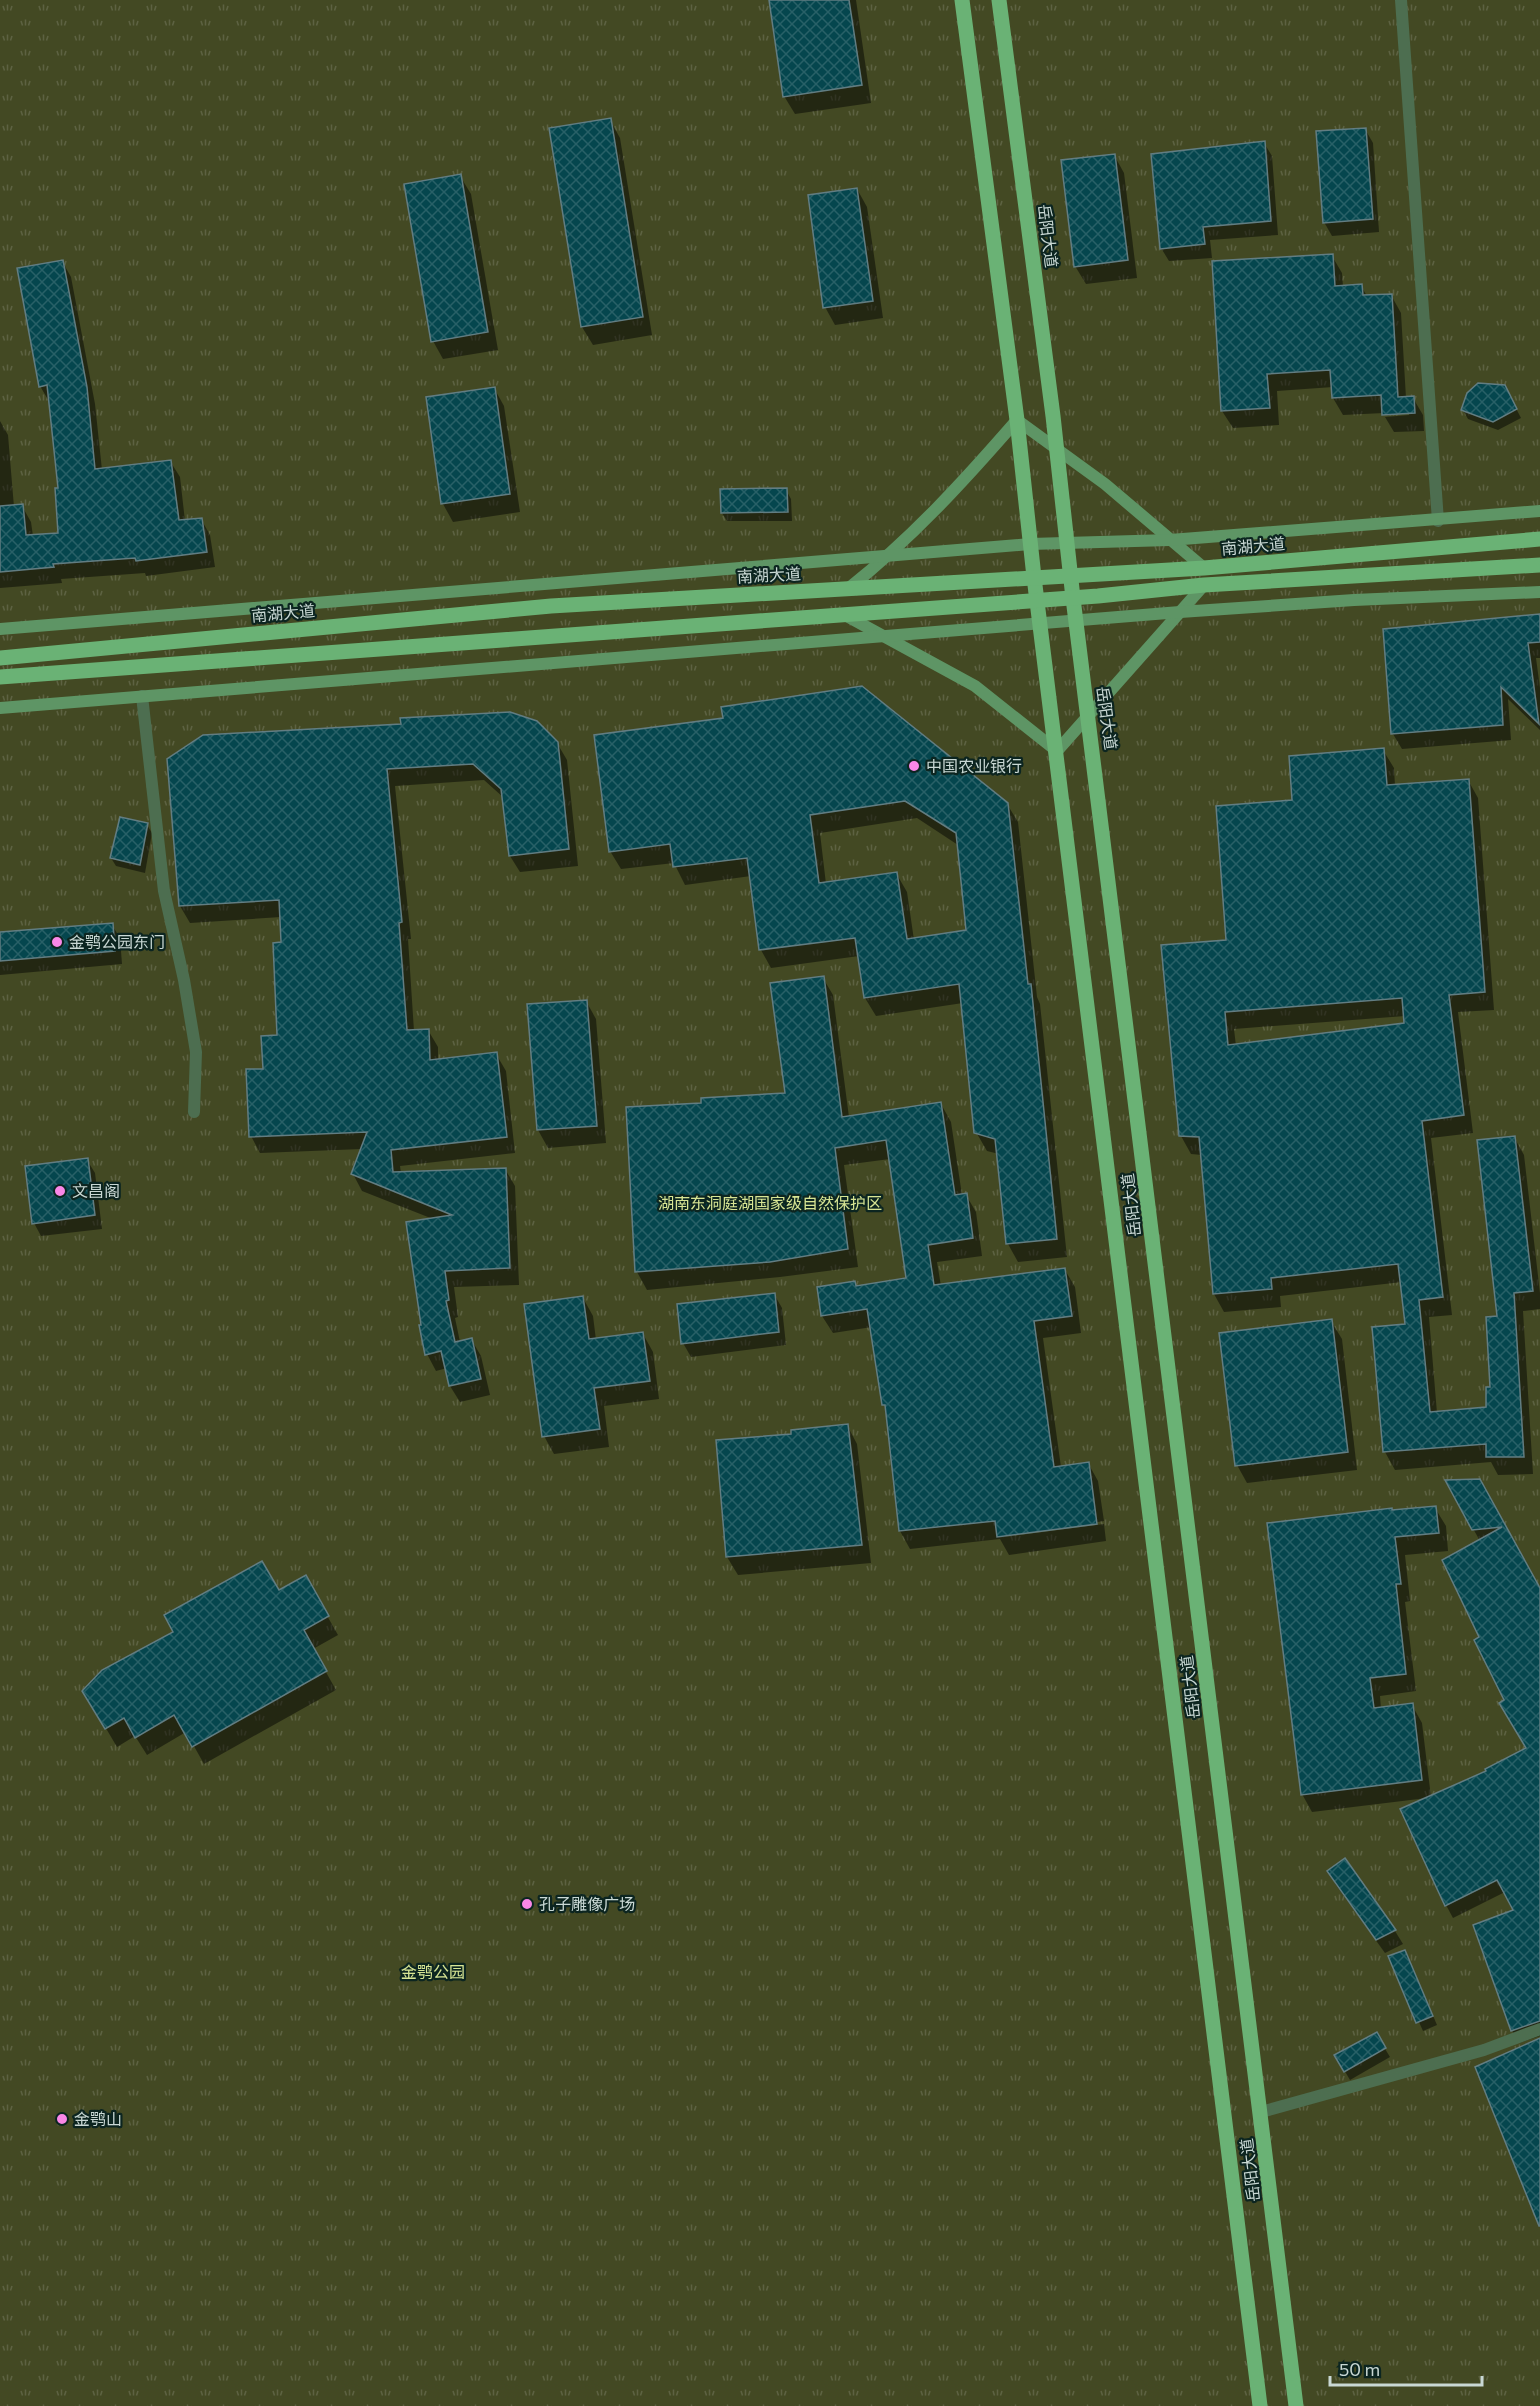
<svg xmlns="http://www.w3.org/2000/svg" width="1540" height="2406" font-family="Commissioner,'Noto Sans SC',sans-serif">
  <defs>
    <pattern id="park-tufts" width="24" height="20" patternUnits="userSpaceOnUse" patternTransform="scale(1.5)"><rect width="24" height="20" fill="#434923"/><path d="M3 7l-1-3M5 7V3M7 7l1-3M15 17l-1-3M17 17v-4M19 17l1-3" fill="none" stroke="#5d6242"/></pattern>
    <pattern id="building-cross-hatch" width="8" height="8" patternUnits="userSpaceOnUse" patternTransform="scale(1.5)"><rect width="8" height="8" fill="#05464e"/><path d="M0 0l8 8M0 8l8-8" fill="none" stroke="#286067"/></pattern>
  </defs>
  <rect width="100%" height="100%" fill="#162f2a"/>
  <rect fill="url(#park-tufts)" x="0" y="0" width="1540" height="2406"/>
  <g fill="#0007" fill-rule="evenodd">
    <path d="M 770,0 L 856,0 L 871,103 L 795,114 L 784,96 Z"/>
    <path d="M 610,120 L 620,138 L 652,335 L 593,345 L 582,327 L 551,129 Z"/>
    <path d="M 1365,129 L 1373,143 L 1379,232 L 1332,236 L 1324,222 Z"/>
    <path d="M 1264,143 L 1272,156 L 1278,235 L 1210,240 L 1212,258 L 1169,261 L 1161,248 Z"/>
    <path d="M 1114,155 L 1124,173 L 1137,278 L 1086,284 L 1075,266 Z"/>
    <path d="M 460,176 L 471,194 L 498,350 L 443,359 L 433,341 Z"/>
    <path d="M 857,189 L 867,207 L 883,318 L 835,325 L 825,307 Z"/>
    <path d="M 1332,256 L 1342,273 L 1343,287 L 1361,286 L 1367,296 L 1391,295 L 1401,313 L 1406,398 L 1413,398 L 1423,415 L 1424,431 L 1394,432 L 1385,417 L 1409,415 L 1409,412 L 1384,414 L 1384,416 L 1384,413 L 1343,415 L 1333,398 L 1333,387 L 1277,391 L 1279,425 L 1233,428 L 1222,411 Z"/>
    <path d="M 62,261 L 71,277 L 95,404 L 102,470 L 170,461 L 180,477 L 185,521 L 201,519 L 210,535 L 215,567 L 146,576 L 145,573 L 61,579 L 62,583 L 0,588 L 0,421 L 8,435 L 14,507 L 22,506 L 31,522 L 33,536 L 59,534 L 59,489 L 50,403 L 40,386 Z"/>
    <path d="M 494,388 L 504,406 L 520,512 L 453,522 L 443,504 Z"/>
    <path d="M 1509,395 L 1521,418 L 1498,430 L 1468,419 L 1463,410 Z"/>
    <path d="M 786,490 L 791,499 L 792,521 L 727,521 L 722,513 Z"/>
    <path d="M 1540,615 L 1540,658 L 1536,658 L 1540,688 L 1540,730 L 1508,699 L 1511,740 L 1402,749 L 1393,734 Z"/>
    <path d="M 596,736 L 1007,804 L 1018,822 L 1037,997 L 1040,1004 L 1067,1257 L 1018,1262 L 1008,1244 L 999,1154 L 987,1151 L 976,1132 L 963,1003 L 876,1016 L 865,998 L 859,956 L 771,968 L 761,950 L 751,876 L 685,885 L 674,863 L 621,869 L 610,851 ZM 917,818 L 958,845 L 968,932 L 914,940 L 907,892 L 896,873 L 826,884 L 820,833 Z"/>
    <path d="M 557,743 L 567,760 L 578,866 L 520,872 L 510,856 L 504,798 L 484,780 L 395,786 L 411,939 L 408,939 L 414,1031 L 428,1030 L 438,1047 L 438,1061 L 496,1054 L 506,1071 L 515,1153 L 400,1166 L 401,1173 L 505,1169 L 515,1186 L 519,1285 L 454,1287 L 458,1317 L 455,1318 L 460,1342 L 471,1339 L 481,1356 L 490,1395 L 460,1402 L 450,1386 L 447,1368 L 436,1371 L 427,1354 L 433,1219 L 362,1191 L 353,1174 L 362,1149 L 260,1153 L 251,1136 L 265,1070 L 279,1036 L 281,917 L 190,923 L 180,906 L 168,760 Z"/>
    <path d="M 1383,750 L 1394,768 L 1395,786 L 1468,780 L 1478,798 L 1494,1010 L 1458,1012 L 1473,1133 L 1431,1138 L 1452,1315 L 1429,1317 L 1437,1413 L 1487,1409 L 1492,1389 L 1514,1137 L 1524,1155 L 1540,1293 L 1540,1309 L 1523,1311 L 1533,1474 L 1498,1475 L 1491,1462 L 1395,1470 L 1385,1452 L 1374,1328 L 1407,1325 L 1402,1282 L 1280,1296 L 1281,1307 L 1224,1312 L 1214,1294 L 1202,1155 L 1191,1154 L 1181,1136 L 1227,941 L 1294,801 ZM 1405,1016 L 1406,1024 L 1236,1046 L 1234,1029 Z"/>
    <path d="M 147,825 L 152,833 L 145,873 L 116,866 L 111,858 Z"/>
    <path d="M 112,925 L 120,938 L 122,964 L 0,975 L 0,934 Z"/>
    <path d="M 823,978 L 833,995 L 849,1117 L 941,1104 L 951,1122 L 962,1195 L 966,1195 L 976,1212 L 982,1256 L 937,1262 L 941,1286 L 1065,1270 L 1075,1287 L 1081,1333 L 1043,1338 L 1061,1467 L 1088,1463 L 1098,1481 L 1104,1521 L 997,1538 L 1104,1524 L 1106,1541 L 1009,1555 L 1000,1539 L 910,1549 L 900,1531 L 888,1411 L 884,1404 L 872,1327 L 833,1333 L 822,1316 L 855,1283 L 857,1287 L 908,1279 L 890,1159 L 844,1165 L 858,1267 L 780,1277 L 647,1290 L 637,1272 L 703,1104 L 787,1095 Z"/>
    <path d="M 586,1001 L 596,1019 L 606,1143 L 548,1148 L 538,1130 Z"/>
    <path d="M 87,1160 L 95,1173 L 102,1229 L 41,1236 L 34,1223 Z"/>
    <path d="M 774,1294 L 782,1308 L 786,1345 L 691,1357 L 683,1343 Z"/>
    <path d="M 583,1298 L 593,1316 L 596,1340 L 643,1334 L 653,1352 L 659,1399 L 604,1406 L 609,1447 L 554,1454 L 544,1436 Z"/>
    <path d="M 1331,1321 L 1342,1339 L 1357,1470 L 1247,1483 L 1237,1465 Z"/>
    <path d="M 847,1425 L 857,1444 L 871,1563 L 738,1575 L 727,1557 L 717,1441 L 793,1435 Z"/>
    <path d="M 1479,1480 L 1540,1591 L 1540,2036 L 1519,2043 L 1512,2030 L 1515,1911 L 1505,1892 L 1453,1918 L 1446,1905 L 1427,1798 L 1312,1812 L 1302,1794 L 1392,1512 L 1435,1508 L 1446,1526 L 1448,1551 L 1405,1555 L 1410,1601 L 1405,1602 L 1416,1691 L 1380,1696 L 1381,1709 L 1412,1705 L 1422,1723 L 1431,1797 L 1488,1772 L 1528,1749 L 1481,1638 L 1480,1541 L 1447,1482 Z"/>
    <path d="M 305,1577 L 338,1635 L 313,1649 L 336,1690 L 204,1764 L 186,1732 L 147,1755 L 135,1736 L 117,1747 L 84,1691 Z"/>
    <path d="M 1345,1860 L 1395,1931 L 1403,1944 L 1385,1953 L 1336,1885 L 1329,1872 Z"/>
    <path d="M 1390,1957 L 1409,1960 L 1437,2025 L 1423,2031 Z"/>
    <path d="M 1376,2034 L 1390,2057 L 1350,2080 L 1336,2056 Z"/>
  </g>
  <g fill="url(#building-cross-hatch)" stroke="#627d82" stroke-width="1.5" fill-rule="evenodd">
    <path d="M 769,0 L 849,0 L 862,85 L 783,97 Z"/>
    <path d="M 611,118 L 643,317 L 581,327 L 549,128 Z"/>
    <path d="M 1366,128 L 1373,219 L 1323,223 L 1316,131 Z"/>
    <path d="M 1265,141 L 1271,221 L 1203,227 L 1205,244 L 1160,249 L 1151,154 Z"/>
    <path d="M 1115,154 L 1128,260 L 1074,267 L 1061,160 Z"/>
    <path d="M 461,174 L 488,332 L 431,342 L 404,184 Z"/>
    <path d="M 857,188 L 873,301 L 823,308 L 808,195 Z"/>
    <path d="M 1333,254 L 1335,286 L 1362,284 L 1363,295 L 1392,294 L 1398,397 L 1414,396 L 1415,413 L 1382,415 L 1381,395 L 1332,398 L 1330,370 L 1267,374 L 1270,408 L 1221,411 L 1212,261 Z"/>
    <path d="M 63,260 L 87,387 L 95,469 L 171,460 L 179,520 L 202,518 L 207,552 L 136,561 L 135,558 L 53,564 L 54,567 L 0,572 L 0,506 L 23,504 L 26,535 L 58,533 L 55,488 L 58,488 L 47,385 L 39,387 L 17,268 Z"/>
    <path d="M 1478,383 L 1505,385 L 1517,409 L 1493,422 L 1461,410 L 1467,393 Z"/>
    <path d="M 495,387 L 510,494 L 441,504 L 426,397 Z"/>
    <path d="M 787,488 L 788,512 L 721,513 L 720,489 Z"/>
    <path d="M 1540,614 L 1540,642 L 1528,643 L 1539,724 L 1501,687 L 1503,725 L 1391,734 L 1383,629 Z"/>
    <path d="M 862,686 L 1008,803 L 1028,984 L 1031,984 L 1057,1239 L 1006,1244 L 995,1139 L 974,1133 L 959,984 L 864,998 L 855,938 L 759,950 L 747,858 L 673,867 L 670,844 L 609,852 L 594,735 L 723,718 L 721,707 ZM 905,801 L 956,833 L 966,930 L 907,939 L 897,872 L 819,883 L 810,815 Z"/>
    <path d="M 510,712 L 537,721 L 558,742 L 569,849 L 509,856 L 501,789 L 473,764 L 387,769 L 402,922 L 399,923 L 407,1030 L 429,1029 L 430,1060 L 497,1052 L 507,1137 L 391,1150 L 393,1172 L 506,1168 L 510,1268 L 445,1271 L 449,1300 L 446,1301 L 455,1342 L 472,1338 L 481,1379 L 449,1386 L 441,1351 L 425,1355 L 419,1325 L 421,1325 L 406,1222 L 452,1215 L 351,1174 L 367,1132 L 249,1137 L 246,1069 L 263,1069 L 261,1036 L 277,1035 L 273,943 L 281,942 L 279,900 L 179,906 L 167,759 L 203,735 L 401,724 L 400,718 Z"/>
    <path d="M 1384,748 L 1387,785 L 1469,779 L 1485,992 L 1449,995 L 1464,1115 L 1422,1121 L 1443,1297 L 1419,1300 L 1430,1412 L 1486,1407 L 1486,1387 L 1490,1387 L 1486,1317 L 1497,1316 L 1477,1140 L 1515,1136 L 1533,1291 L 1514,1293 L 1524,1457 L 1486,1457 L 1486,1444 L 1383,1452 L 1372,1327 L 1405,1324 L 1398,1264 L 1271,1278 L 1272,1289 L 1213,1294 L 1199,1137 L 1179,1136 L 1161,945 L 1226,940 L 1216,806 L 1292,800 L 1289,756 ZM 1402,998 L 1404,1023 L 1228,1045 L 1225,1012 Z"/>
    <path d="M 120,817 L 148,823 L 140,865 L 110,858 Z"/>
    <path d="M 113,923 L 115,951 L 0,961 L 0,932 Z"/>
    <path d="M 824,976 L 842,1117 L 941,1102 L 955,1195 L 967,1193 L 973,1238 L 928,1245 L 934,1285 L 1065,1268 L 1072,1316 L 1034,1321 L 1054,1467 L 1089,1462 L 1097,1524 L 997,1537 L 995,1521 L 899,1531 L 885,1405 L 882,1405 L 867,1309 L 821,1316 L 817,1287 L 855,1281 L 856,1286 L 906,1278 L 886,1140 L 835,1148 L 848,1249 L 770,1262 L 635,1272 L 626,1107 L 701,1103 L 701,1098 L 785,1093 L 770,983 Z"/>
    <path d="M 587,1000 L 597,1126 L 537,1130 L 527,1004 Z"/>
    <path d="M 88,1158 L 95,1215 L 32,1224 L 25,1166 Z"/>
    <path d="M 775,1293 L 779,1332 L 681,1344 L 677,1304 Z"/>
    <path d="M 583,1296 L 589,1339 L 643,1332 L 650,1381 L 594,1388 L 600,1429 L 542,1437 L 524,1304 Z"/>
    <path d="M 1332,1319 L 1348,1452 L 1235,1466 L 1219,1333 Z"/>
    <path d="M 848,1424 L 862,1545 L 726,1557 L 716,1440 L 791,1434 L 791,1430 Z"/>
    <path d="M 1480,1479 L 1540,1588 L 1540,2021 L 1511,2031 L 1473,1925 L 1513,1910 L 1497,1880 L 1445,1906 L 1400,1809 L 1486,1771 L 1485,1769 L 1526,1748 L 1499,1703 L 1504,1700 L 1474,1640 L 1479,1637 L 1442,1560 L 1502,1527 L 1472,1530 L 1445,1480 Z"/>
    <path d="M 1436,1506 L 1439,1533 L 1395,1537 L 1401,1584 L 1396,1584 L 1406,1674 L 1370,1678 L 1374,1708 L 1413,1703 L 1422,1780 L 1301,1795 L 1267,1523 L 1392,1508 L 1392,1510 Z"/>
    <path d="M 262,1561 L 279,1590 L 306,1575 L 329,1616 L 304,1630 L 327,1671 L 192,1747 L 174,1715 L 135,1738 L 124,1718 L 105,1729 L 82,1691 L 102,1670 L 173,1632 L 164,1615 Z"/>
    <path d="M 1345,1858 L 1396,1930 L 1376,1940 L 1327,1871 Z"/>
    <path d="M 1405,1950 L 1433,2016 L 1416,2023 L 1388,1956 Z"/>
    <path d="M 1377,2032 L 1386,2048 L 1344,2072 L 1334,2055 Z"/>
    <path d="M 1540,2038 L 1540,2226 L 1539,2226 L 1475,2067 Z"/>
  </g>
  <g fill="none" stroke-linecap="round" stroke-linejoin="round">
    <g stroke="#4d6e50" stroke-width="12">
      <path d="M 1401,0 L 1438,521"/>
      <path d="M 142,696 L 164,891 L 184,980 L 196,1052 L 194,1112"/>
      <path d="M 1261,2112 L 1484,2050 L 1540,2029"/>
    </g>
    <g stroke="#5e9565" stroke-width="12">
      <path d="M 849,588 C 912,538 964,481 1017,420 L 1105,484 L 1204,568"/>
      <path d="M 843,614 L 975,686 L 1057,751 L 1204,585"/>
      <path d="M 0,629 L 1030,544 L 1170,540 L 1540,511"/>
      <path d="M 0,708 L 1180,612 L 1354,600 L 1540,592"/>
    </g>
    <g stroke="#6ab275" stroke-width="15">
      <path d="M 962,0 L 1017,420 L 1034,577 L 1260,2406"/>
      <path d="M 999,0 L 1053,416 L 1073,598 L 1296,2406"/>
      <path d="M 0,658 L 551,606 L 1204,568 L 1540,539"/>
      <path d="M 0,677 L 1098,596 L 1204,585 L 1540,565"/>
    </g>
  </g>
  <g fill="#fa87e7" stroke="#0c2520" stroke-width="2">
    <circle cx="914" cy="766" r="6"/>
    <circle cx="57" cy="942" r="6"/>
    <circle cx="60" cy="1191" r="6"/>
    <circle cx="527" cy="1904" r="6"/>
    <circle cx="62" cy="2119" r="6"/>
  </g>
  <g text-anchor="middle" stroke-width="4.5" stroke-linejoin="round" paint-order="stroke">
    <g font-size="16" fill="#c9d8d4" stroke="#0c2520">
      <text transform="translate(1048 236) rotate(83)" y="6">岳阳大道</text>
      <text transform="translate(1253 546) rotate(-5)" y="6">南湖大道</text>
      <text transform="translate(769 575) rotate(-3)" y="6">南湖大道</text>
      <text transform="translate(283 613) rotate(-5)" y="6">南湖大道</text>
      <text transform="translate(1107 718) rotate(82)" y="6">岳阳大道</text>
      <text transform="translate(1131 1205) rotate(-97)" y="6">岳阳大道</text>
      <text transform="translate(1190 1687) rotate(-97)" y="6">岳阳大道</text>
      <text transform="translate(1250 2170) rotate(-97)" y="6">岳阳大道</text>
    </g>
    <g font-size="16" fill="#c9d8d4" stroke="#0c2520" text-anchor="start">
      <text x="926" y="772">中国农业银行</text>
      <text x="69" y="948">金鹗公园东门</text>
      <text x="72" y="1197">文昌阁</text>
      <text x="539" y="1910">孔子雕像广场</text>
      <text x="74" y="2125">金鹗山</text>
    </g>
    <g font-size="16" fill="#d7e594" stroke="#0c2520">
      <text x="770" y="1209">湖南东洞庭湖国家级自然保护区</text>
      <text x="433" y="1978">金鹗公园</text>
    </g>
  </g>
  <path d="M1330 2376v9h152v-9" fill="none" stroke="#c9d8d4" stroke-width="3"/>
  <text x="1339" y="2376" font-size="18" fill="#c9d8d4" stroke="#0c2520" stroke-width="4.5" paint-order="stroke">50 m</text>
</svg>
